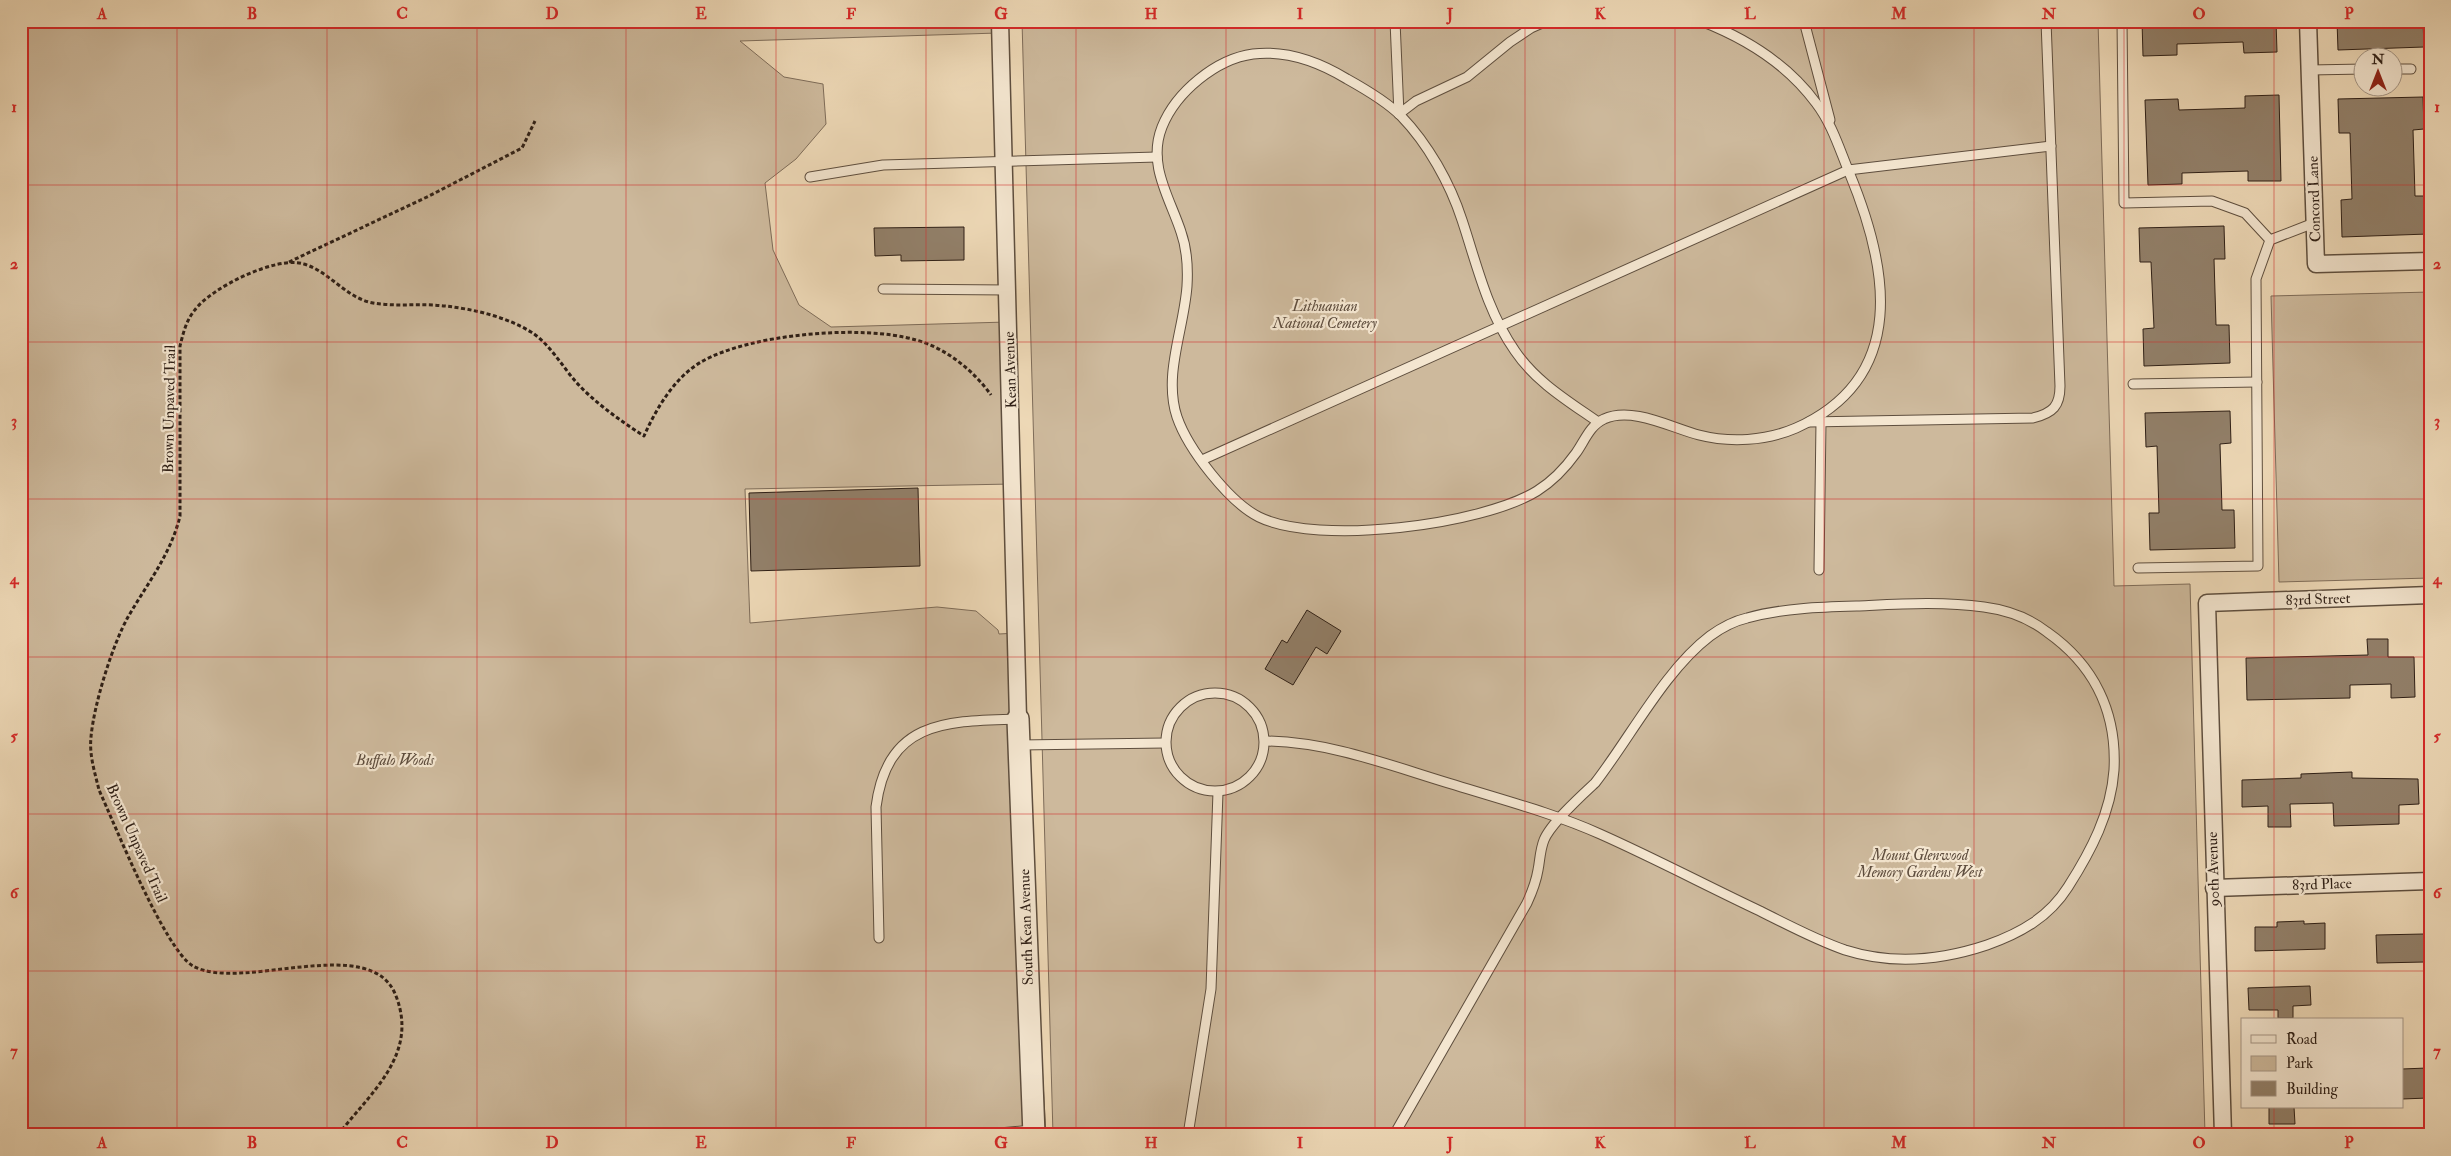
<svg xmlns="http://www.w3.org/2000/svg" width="2451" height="1156" font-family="'IM FELL Double Pica',serif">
  <rect width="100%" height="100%" fill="#eed9b7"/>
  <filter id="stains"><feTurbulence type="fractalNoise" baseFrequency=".004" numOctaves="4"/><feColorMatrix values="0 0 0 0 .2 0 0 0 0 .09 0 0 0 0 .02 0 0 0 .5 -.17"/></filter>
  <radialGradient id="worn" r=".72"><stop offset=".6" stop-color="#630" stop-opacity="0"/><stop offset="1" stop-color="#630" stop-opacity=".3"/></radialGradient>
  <g fill="#cdb99c" stroke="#7e6c59">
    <path d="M 21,21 L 998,21 L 998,33 L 740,41 L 784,77 L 823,84 L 826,124 L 796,159 L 765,183 L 773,250 L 799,305 L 831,327 L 1007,322 L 1013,484 L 745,489 L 750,623 L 937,607 L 976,611 L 998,630 L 999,634 L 1017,633 L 1017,622 L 1046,1135 L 21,1135 Z"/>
    <path d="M 1022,21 L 2098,21 L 2114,586 L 2190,584 L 2205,1135 L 1053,1135 Z"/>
    <path d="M 2430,292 L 2430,578 L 2279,582 L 2271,296 Z"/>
  </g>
  <g fill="#92806a" stroke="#2e1f16">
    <path d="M 2142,21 L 2276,21 L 2277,52 L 2244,53 L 2243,42 L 2177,44 L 2177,55 L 2143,56 Z"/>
    <path d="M 2337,21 L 2423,21 L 2424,47 L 2338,50 Z"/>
    <path d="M 2279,95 L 2281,181 L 2248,181 L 2248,171 L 2182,173 L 2182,184 L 2148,185 L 2145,100 L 2178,99 L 2179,110 L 2245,108 L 2245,96 Z"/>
    <path d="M 2423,97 L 2424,129 L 2413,130 L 2415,196 L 2427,196 L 2428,234 L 2342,237 L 2341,200 L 2352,199 L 2350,133 L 2339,133 L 2338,99 Z"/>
    <path d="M 2224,226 L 2225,259 L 2214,259 L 2216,325 L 2229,325 L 2230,363 L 2144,366 L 2143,329 L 2154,328 L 2151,262 L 2140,262 L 2139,228 Z"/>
    <path d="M 964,227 L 964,260 L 901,261 L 901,255 L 875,256 L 874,228 Z"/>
    <path d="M 2230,411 L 2231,443 L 2220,444 L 2222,510 L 2234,510 L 2235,548 L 2150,550 L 2149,513 L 2159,513 L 2157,446 L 2146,447 L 2145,413 Z"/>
    <path d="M 918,488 L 920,566 L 751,571 L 749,493 Z"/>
    <path d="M 1307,610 L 1341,631 L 1327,654 L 1316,647 L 1293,685 L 1265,669 L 1282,640 L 1287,643 Z"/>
    <path d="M 2367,639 L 2388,639 L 2388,657 L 2414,657 L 2415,697 L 2391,698 L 2391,684 L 2350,685 L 2350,698 L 2247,700 L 2246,658 L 2368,655 Z"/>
    <path d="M 2352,772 L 2352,778 L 2418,779 L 2419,804 L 2399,805 L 2399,824 L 2334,826 L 2333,803 L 2290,804 L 2291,827 L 2268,827 L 2268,806 L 2242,807 L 2242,780 L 2301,778 L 2301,774 Z"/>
    <path d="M 2304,921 L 2304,924 L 2325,923 L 2325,949 L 2255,951 L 2255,927 L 2277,927 L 2277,922 Z"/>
    <path d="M 2424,934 L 2425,962 L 2377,963 L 2376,935 Z"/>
    <path d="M 2310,986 L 2311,1005 L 2293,1006 L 2293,1018 L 2278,1018 L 2278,1010 L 2249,1010 L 2248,988 Z"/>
    <path d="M 2427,1068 L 2428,1098 L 2402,1099 L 2402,1069 Z"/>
    <path d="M 2269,1107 L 2294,1107 L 2295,1124 L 2269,1124 Z"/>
  </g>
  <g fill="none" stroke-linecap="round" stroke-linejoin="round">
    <g stroke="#5e4e3e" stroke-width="11">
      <g id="service">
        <path d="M 1395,21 L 1399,114"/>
        <path d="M 1804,21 L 1830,120"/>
        <path d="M 2122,21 L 2124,203 L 2212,201 L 2245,213 L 2270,240"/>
        <path d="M 2394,69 L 2411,69"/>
        <path d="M 2310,70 L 2364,69"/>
        <path d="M 1399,114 L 1416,101 L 1467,77 L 1510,42 L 1531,28 L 1547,21"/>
        <path d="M 810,177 L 883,165 L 1157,157"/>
        <path d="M 883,289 L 1008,290"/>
        <path d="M 2133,384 L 2257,382"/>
        <path d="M 1598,422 C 1568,401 1536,382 1515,351 C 1487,311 1477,265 1462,220 C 1450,183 1428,144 1401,116 C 1386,101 1365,89 1347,79 C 1319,62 1286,50 1253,54 C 1216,59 1176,92 1162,127 C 1147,165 1170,198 1181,232 C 1187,249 1188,269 1187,286 C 1184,329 1163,375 1177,417 C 1188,449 1229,502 1259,517 C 1318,546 1482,525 1537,491 C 1553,481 1566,467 1576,453 C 1584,442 1590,425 1604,419 C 1632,406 1672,428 1699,435 C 1730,443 1766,441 1796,428 C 1910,377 1888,266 1849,172 C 1839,148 1832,124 1816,103 C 1788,65 1745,38 1701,21"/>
        <path d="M 1809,422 L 2033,418 C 2053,413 2060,406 2060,386 L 2046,21"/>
        <path d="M 1202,460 L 1848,170 L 2051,146"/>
        <path d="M 2138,568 L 2258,566 L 2256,279 L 2270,240 L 2314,223"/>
        <path d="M 1819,570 L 1821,422"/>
        <circle cx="1215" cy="742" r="49"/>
        <path d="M 1265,741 C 1332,742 1391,766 1455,785 C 1503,800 1553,813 1600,834 C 1654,858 1707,886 1760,911 C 1788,925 1816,940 1845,950 C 1892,965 1942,960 1987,945 C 2021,933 2049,917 2068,887 C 2091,851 2111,813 2114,770 C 2117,712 2094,665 2047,632 C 2029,618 2007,610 1984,607 C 1942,601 1899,604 1857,606 C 1821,607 1783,608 1747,618 C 1734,621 1721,628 1710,636 C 1665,670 1630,738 1595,783 C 1581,796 1551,823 1544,840 C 1540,850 1540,860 1538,870 C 1536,882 1532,892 1527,903 L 1394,1135"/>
        <path d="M 1019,745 L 1165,743"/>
        <path d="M 879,938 L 876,807 C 887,720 947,721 1018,719"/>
        <path d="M 978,1135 L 1033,1130"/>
        <path d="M 1188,1135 L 1211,989 L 1218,792"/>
      </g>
    </g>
    <g stroke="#5e4e3e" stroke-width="19">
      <g id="minor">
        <path d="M 1000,21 L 1018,719"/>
        <path d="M 2308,21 L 2316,264 L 2430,261"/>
        <path d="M 2214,888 L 2430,881"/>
        <path d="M 2223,1135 L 2207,603 L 2430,595"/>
      </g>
    </g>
    <g stroke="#5e4e3e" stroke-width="24">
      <path id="tertiary" d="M 1018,719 L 1034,1135"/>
    </g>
    <g stroke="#2e1f16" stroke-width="3" stroke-dasharray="4 2.5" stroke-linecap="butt">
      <path d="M 289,262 L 429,196 L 522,148 L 535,121"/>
      <path d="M 338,1135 C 370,1093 419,1055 396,996 C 372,931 241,993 193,966 C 165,950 115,825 99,790 C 95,773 89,755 91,737 C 94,704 112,646 128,617 C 147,584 171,554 180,516 L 180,346 C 183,334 186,321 194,311 C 210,288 277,255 304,264 C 330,272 346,298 373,303 C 396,307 421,303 445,306 C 473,309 507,317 531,332 C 549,343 562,366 576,382 C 595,403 621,421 644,436 C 656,409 674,378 701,362 C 749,334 862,324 916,340 C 946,348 974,371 991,395"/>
    </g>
    <use href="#service" stroke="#f4e6d0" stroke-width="9"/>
    <use href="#minor" stroke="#f4e6d0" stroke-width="16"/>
    <use href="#tertiary" stroke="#f4e6d0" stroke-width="21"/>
  </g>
  <path fill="none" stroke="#d62828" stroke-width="1" stroke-opacity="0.55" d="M 177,21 L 177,1135M 327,21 L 327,1135M 477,21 L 477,1135M 626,21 L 626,1135M 776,21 L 776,1135M 926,21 L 926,1135M 1076,21 L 1076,1135M 1226,21 L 1226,1135M 1375,21 L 1375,1135M 1525,21 L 1525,1135M 1675,21 L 1675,1135M 1824,21 L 1824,1135M 1974,21 L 1974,1135M 2124,21 L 2124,1135M 2274,21 L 2274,1020M 21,185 L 2430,185M 21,342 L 2430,342M 21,499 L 2430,499M 21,657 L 2430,657M 21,814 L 2430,814M 21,971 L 2430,971M 2274,1107 L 2274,1135"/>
  <g text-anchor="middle" stroke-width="4.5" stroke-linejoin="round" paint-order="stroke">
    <g font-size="15" fill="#2e1f16" stroke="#f4e6d0">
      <text transform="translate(2314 199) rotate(-92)" y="5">Concord Lane</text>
      <text transform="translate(1010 370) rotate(-92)" y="5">Kean Avenue</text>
      <text transform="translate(169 409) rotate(-89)" y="5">Brown Unpaved Trail</text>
      <text transform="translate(2318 599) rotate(-2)" y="5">83rd Street</text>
      <text transform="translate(137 843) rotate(66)" y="5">Brown Unpaved Trail</text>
      <text transform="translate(2213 869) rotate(-92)" y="5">90th Avenue</text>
      <text transform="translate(2322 884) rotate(-2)" y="5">83rd Place</text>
      <text transform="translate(1026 927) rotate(-92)" y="5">South Kean Avenue</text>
    </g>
    <g font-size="15" font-style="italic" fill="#5e4d3e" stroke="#f4e6d0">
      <text x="1325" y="311">Lithuanian<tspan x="1325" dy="17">National Cemetery</tspan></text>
      <text x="395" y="765">Buffalo Woods</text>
      <text x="1920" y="860">Mount Glenwood<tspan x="1920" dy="17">Memory Gardens West</tspan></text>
    </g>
  </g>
  <rect width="2451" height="1156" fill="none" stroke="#eed9b7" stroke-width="55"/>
  <rect x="2241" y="1018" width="162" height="90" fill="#f4e6d0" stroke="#a59686"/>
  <rect x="2251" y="1035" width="25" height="8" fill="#f4e6d0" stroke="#a59686"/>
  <text x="2286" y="1044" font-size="15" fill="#2e1f16">Road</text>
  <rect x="2251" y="1056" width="25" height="15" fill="#cdb99c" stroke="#a59686"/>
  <text x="2286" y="1068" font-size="15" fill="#2e1f16">Park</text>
  <rect x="2251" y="1081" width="25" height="15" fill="#92806a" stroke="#a59686"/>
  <text x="2286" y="1094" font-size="15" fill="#2e1f16">Building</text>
  <g transform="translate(2378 72)"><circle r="24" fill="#f4e6d0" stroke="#a59686"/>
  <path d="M0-4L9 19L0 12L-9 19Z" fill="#8f2418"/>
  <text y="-8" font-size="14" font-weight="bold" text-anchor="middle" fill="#2e1f16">N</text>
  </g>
  <rect x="28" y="28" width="2396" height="1100" fill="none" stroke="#d62828" stroke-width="2"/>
  <g font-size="16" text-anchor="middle" font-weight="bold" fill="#d62828">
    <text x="102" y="19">A</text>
    <text x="252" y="19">B</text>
    <text x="402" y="19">C</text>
    <text x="552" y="19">D</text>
    <text x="701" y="19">E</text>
    <text x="851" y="19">F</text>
    <text x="1001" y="19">G</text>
    <text x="1151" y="19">H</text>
    <text x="1300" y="19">I</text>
    <text x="1450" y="19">J</text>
    <text x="1600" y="19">K</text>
    <text x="1750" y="19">L</text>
    <text x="1899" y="19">M</text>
    <text x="2049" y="19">N</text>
    <text x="2199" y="19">O</text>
    <text x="2349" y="19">P</text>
    <text x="14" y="112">1</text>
    <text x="2437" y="112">1</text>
    <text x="14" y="269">2</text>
    <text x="2437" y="269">2</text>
    <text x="14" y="426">3</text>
    <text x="2437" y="426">3</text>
    <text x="14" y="584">4</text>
    <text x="2437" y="584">4</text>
    <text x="14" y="741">5</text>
    <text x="2437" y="741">5</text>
    <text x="14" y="898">6</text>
    <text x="2437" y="898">6</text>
    <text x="14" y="1056">7</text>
    <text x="2437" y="1056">7</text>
    <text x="102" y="1148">A</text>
    <text x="252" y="1148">B</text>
    <text x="402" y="1148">C</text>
    <text x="552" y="1148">D</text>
    <text x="701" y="1148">E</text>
    <text x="851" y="1148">F</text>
    <text x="1001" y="1148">G</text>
    <text x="1151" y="1148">H</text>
    <text x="1300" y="1148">I</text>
    <text x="1450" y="1148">J</text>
    <text x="1600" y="1148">K</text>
    <text x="1750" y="1148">L</text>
    <text x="1899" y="1148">M</text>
    <text x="2049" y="1148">N</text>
    <text x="2199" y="1148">O</text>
    <text x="2349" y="1148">P</text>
  </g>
  <rect width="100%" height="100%" filter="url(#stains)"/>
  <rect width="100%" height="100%" fill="url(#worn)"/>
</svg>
